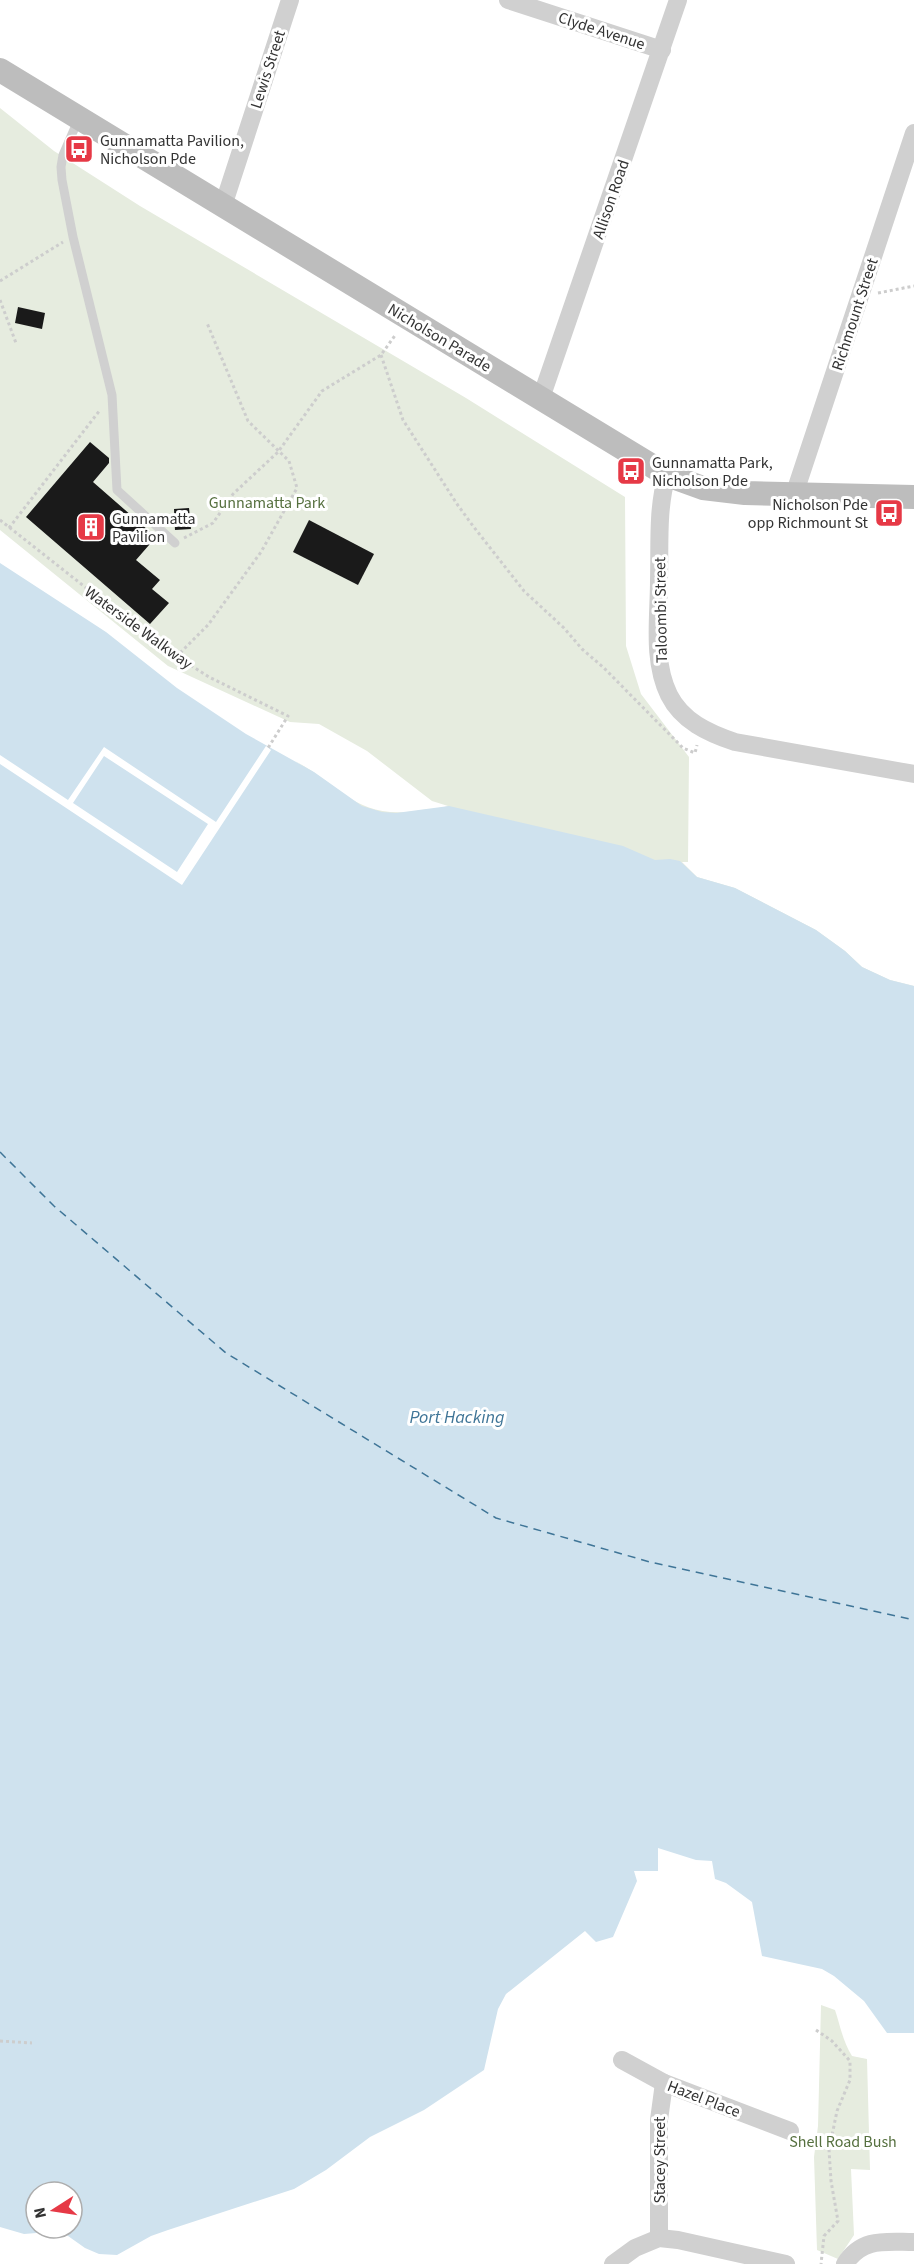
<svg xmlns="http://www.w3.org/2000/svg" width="914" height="2264" font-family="'Source Sans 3',sans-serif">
  <rect width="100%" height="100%" fill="#fff"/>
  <g fill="#e6ecdf">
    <path d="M 0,108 L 54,151 L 140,206 L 466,398 L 625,497 L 626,646 L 641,694 L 689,757 L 688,862 L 682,862 L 697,877 L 735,888 L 816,930 L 845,951 L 862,967 L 890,980 L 914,986 L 914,1181 L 295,761 C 342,786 355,819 416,811 C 426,809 438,809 448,806 L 432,801 L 367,751 L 319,724 L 290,722 L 168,666 L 0,530 Z"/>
    <path d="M 821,2005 L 835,2010 C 840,2025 843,2042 852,2056 L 867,2059 L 870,2170 L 851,2169 L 854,2235 L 838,2259 L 817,2250 L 814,2157 L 818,2126 Z"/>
  </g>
  <path fill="#cfe2ee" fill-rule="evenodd" d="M 0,563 L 106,632 L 177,688 L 246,734 L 314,772 L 362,806 L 382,812 L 396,813 L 449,806 L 623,846 L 655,860 L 670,859 L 680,861 L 697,877 L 735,888 L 816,930 L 845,951 L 862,967 L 890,980 L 914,986 L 914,2033 L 887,2033 L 864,2001 L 834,1976 L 822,1969 L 762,1956 L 752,1902 L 726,1883 L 715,1879 L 712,1861 L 696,1860 L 658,1848 L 658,1871 L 634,1871 L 637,1881 L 613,1937 L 596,1942 L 585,1931 L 506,1994 L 498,2009 L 484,2070 L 424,2110 L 370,2137 L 326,2170 L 294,2189 L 168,2230 L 151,2236 L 117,2255 L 99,2254 L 85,2248 L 61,2231 L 24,2234 L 0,2227 ZM 36,2192 L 72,2192 L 72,2228 L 36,2228 Z"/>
  <path fill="#fff" fill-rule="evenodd" d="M 266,746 L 271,750 L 182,885 L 0,764 L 0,755 L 68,800 L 104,747 L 216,822 ZM 104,756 L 208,824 L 177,872 L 73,803 Z"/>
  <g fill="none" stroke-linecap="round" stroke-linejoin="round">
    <path stroke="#3f7597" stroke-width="1.5" stroke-dasharray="8 6" stroke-linecap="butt" d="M 0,1152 L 54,1206 L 226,1353 L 496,1518 L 650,1562 L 914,1620"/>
  </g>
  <g fill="#1a1a1a">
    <path d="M 18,307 L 45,313 L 42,329 L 15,323 Z"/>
    <path d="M 90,442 L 109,458 L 109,463 L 93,482 L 156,537 L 136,560 L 160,580 L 152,589 L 169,603 L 150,624 L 26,517 Z"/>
    <path d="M 189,508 L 191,529 L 175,530 L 174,509 Z"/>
    <path d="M 309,520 L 374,554 L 358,585 L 293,552 Z"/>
  </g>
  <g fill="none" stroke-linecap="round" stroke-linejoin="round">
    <g stroke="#cdcdcd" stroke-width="3" stroke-dasharray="3 3" stroke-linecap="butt">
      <path d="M 0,281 L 63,242"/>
      <path d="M 878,293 L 914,286"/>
      <path d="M 0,300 L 16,343"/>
      <path d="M 381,355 L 403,420 L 457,504 L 473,526 L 524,591 L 564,628 L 582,649 L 604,668 L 683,748 L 695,753 L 697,745"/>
      <path d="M 0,520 L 156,643 L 209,677 L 288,716 L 268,748"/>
      <path d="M 9,528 L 100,410"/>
      <path d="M 184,538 L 213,523 L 233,494 L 278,452 L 322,391 L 381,355 L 396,334"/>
      <path d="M 176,657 L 208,625 L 261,552 L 297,488 L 289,461 L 248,421 L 207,323"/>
      <path d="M 816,2030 L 832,2041 L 850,2061 L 850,2080 L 837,2111 L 829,2150 L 831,2181 L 838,2221 L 824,2236 L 821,2264"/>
      <path d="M 0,2041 L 32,2043"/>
    </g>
    <path stroke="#d0d0d0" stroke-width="9" d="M 79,118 L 63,155 L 61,167 L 62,180 L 73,237 L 112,395 L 117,490 L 175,543"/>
    <g stroke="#d0d0d0" stroke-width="18">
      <path d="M 508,0 L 662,50"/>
      <path d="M 223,206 L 290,0"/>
      <path d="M 541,398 L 678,0"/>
      <path d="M 667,475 C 657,509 660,545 659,580 C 659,618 652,660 669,695 C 682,721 708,733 735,742 L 914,774"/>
      <path d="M 794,495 L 914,133"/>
      <path d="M 622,2060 L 664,2083 L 790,2131"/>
      <path d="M 659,2238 L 659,2120 L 664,2083"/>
      <path d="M 613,2264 L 635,2248 L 659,2238 L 678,2240 L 786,2264"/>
      <path d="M 845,2264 C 862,2237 886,2242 914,2242"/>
    </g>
    <path stroke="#bdbdbd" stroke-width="24" d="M 0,70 L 667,475 L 703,488 L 745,493 L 914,497"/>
  </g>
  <defs>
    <g id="bus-square" transform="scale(1.5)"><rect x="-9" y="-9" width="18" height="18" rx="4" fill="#e63946" stroke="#fff"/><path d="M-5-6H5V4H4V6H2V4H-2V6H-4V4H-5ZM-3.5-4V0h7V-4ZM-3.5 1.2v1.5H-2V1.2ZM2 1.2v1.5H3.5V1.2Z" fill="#fff"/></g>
    <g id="building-square" transform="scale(1.5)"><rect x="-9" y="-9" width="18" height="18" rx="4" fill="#e63946" stroke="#fff"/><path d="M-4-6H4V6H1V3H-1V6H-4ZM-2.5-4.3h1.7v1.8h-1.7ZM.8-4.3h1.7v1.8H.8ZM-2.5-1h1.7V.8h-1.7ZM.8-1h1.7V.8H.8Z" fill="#fff"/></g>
  </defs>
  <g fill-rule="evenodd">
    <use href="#bus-square" x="79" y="149"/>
    <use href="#bus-square" x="631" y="471"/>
    <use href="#bus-square" x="889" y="513"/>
    <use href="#building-square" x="91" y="527"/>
  </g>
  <g text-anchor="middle" stroke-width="6" stroke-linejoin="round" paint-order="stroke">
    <g font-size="16" fill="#333" stroke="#fff">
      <text transform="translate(602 30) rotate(18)" y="6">Clyde Avenue</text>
      <text transform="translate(267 69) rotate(-72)" y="6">Lewis Street</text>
      <text transform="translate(610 199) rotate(-71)" y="6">Allison Road</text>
      <text transform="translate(854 314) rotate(-72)" y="6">Richmount Street</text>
      <text transform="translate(440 337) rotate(31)" y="6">Nicholson Parade</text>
      <text transform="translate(660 610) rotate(-91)" y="6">Taloombi Street</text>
      <text transform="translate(139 627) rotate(36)" y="6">Waterside Walkway</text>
      <text transform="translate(704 2098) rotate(21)" y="6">Hazel Place</text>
      <text transform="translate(659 2160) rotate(-90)" y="6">Stacey Street</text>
    </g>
    <g font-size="16" fill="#333" stroke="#fff" text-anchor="start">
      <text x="100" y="146">Gunnamatta Pavilion,<tspan x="100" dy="18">Nicholson Pde</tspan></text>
      <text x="652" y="468">Gunnamatta Park,<tspan x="652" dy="18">Nicholson Pde</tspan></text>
      <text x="868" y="510" text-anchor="end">Nicholson Pde<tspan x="868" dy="18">opp Richmount St</tspan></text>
      <text x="112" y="524">Gunnamatta<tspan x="112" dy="18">Pavilion</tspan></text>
    </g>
    <g font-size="16" fill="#56703f" stroke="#fff">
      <text x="267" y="508">Gunnamatta Park</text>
      <text x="843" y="2147">Shell Road Bush</text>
    </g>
    <g font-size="18" font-style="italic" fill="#3f7597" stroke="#fff">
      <text x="457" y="1423">Port Hacking</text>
    </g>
  </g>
  <g transform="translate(54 2210) rotate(258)"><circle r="28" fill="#ffffff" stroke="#adadad" stroke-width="1.5"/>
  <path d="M0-4.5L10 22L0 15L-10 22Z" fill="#e63946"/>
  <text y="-9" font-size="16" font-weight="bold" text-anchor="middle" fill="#333333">N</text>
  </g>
</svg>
